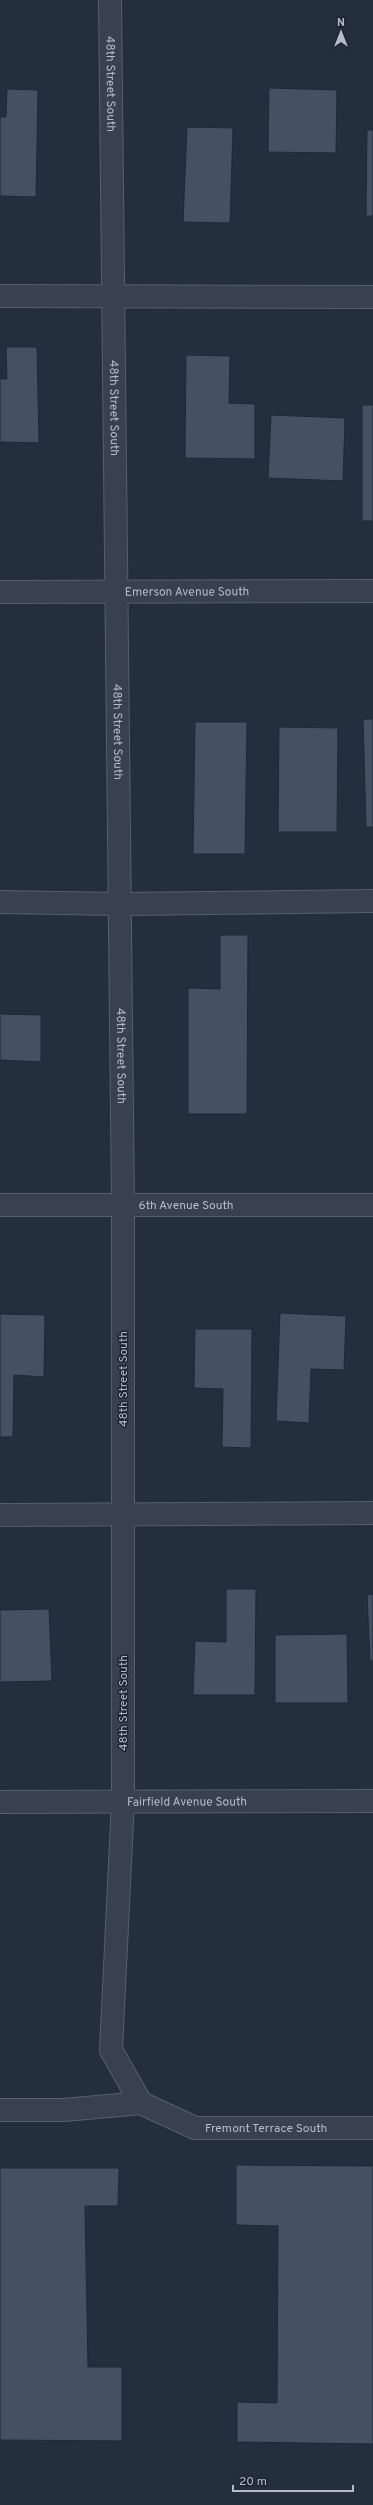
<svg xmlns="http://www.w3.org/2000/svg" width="373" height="2505" font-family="Overpass,sans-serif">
  <rect width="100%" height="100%" fill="#242f3e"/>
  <g fill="#455162" stroke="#1f2835">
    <path d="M 269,88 L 337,90 L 336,153 L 268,152 Z"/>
    <path d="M 7,89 L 38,90 L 36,197 L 0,196 L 0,117 L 6,117 Z"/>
    <path d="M 187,127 L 233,128 L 230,223 L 183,222 Z"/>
    <path d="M 367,130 L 373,130 L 373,216 L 366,216 Z"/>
    <path d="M 6,347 L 37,347 L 39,443 L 0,442 L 0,379 L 7,379 Z"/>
    <path d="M 186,355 L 230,356 L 229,403 L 255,404 L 255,459 L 185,458 Z"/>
    <rect x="362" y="405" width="11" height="116"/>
    <path d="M 271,415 L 345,418 L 343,481 L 268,478 Z"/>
    <path d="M 363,719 L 373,719 L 373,827 L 366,827 Z"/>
    <path d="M 195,722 L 247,722 L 245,854 L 193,854 Z"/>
    <path d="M 279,727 L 338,728 L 337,832 L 278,832 Z"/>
    <path d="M 220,935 L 248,935 L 247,1114 L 188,1114 L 188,988 L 220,989 Z"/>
    <path d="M 0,1014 L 41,1015 L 41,1062 L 0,1060 Z"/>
    <path d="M 280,1313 L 346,1316 L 344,1370 L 311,1369 L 309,1423 L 276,1421 Z"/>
    <path d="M 0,1314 L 45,1315 L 44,1377 L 14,1375 L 13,1437 L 0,1437 Z"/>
    <path d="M 195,1329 L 252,1329 L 251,1448 L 222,1447 L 223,1389 L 194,1388 Z"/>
    <path d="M 226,1589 L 256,1589 L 255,1695 L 193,1695 L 195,1641 L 226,1642 Z"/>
    <path d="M 373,1594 L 373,1661 L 370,1661 L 367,1595 Z"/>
    <path d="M 49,1609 L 52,1681 L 0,1682 L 0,1610 Z"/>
    <path d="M 347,1634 L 348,1703 L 275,1703 L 275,1635 Z"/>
    <path d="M 236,2165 L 373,2166 L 373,2444 L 237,2442 L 237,2402 L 277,2403 L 278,2226 L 236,2225 Z"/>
    <path d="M 0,2168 L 119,2168 L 118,2206 L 85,2206 L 88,2367 L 122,2367 L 122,2441 L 0,2440 Z"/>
  </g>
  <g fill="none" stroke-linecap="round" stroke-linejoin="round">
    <g stroke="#565f6c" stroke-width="24">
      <g id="minor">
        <path id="s1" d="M 110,0 L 123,1205 L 123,1801 L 111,2050 L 141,2103"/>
        <path d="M 0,296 L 373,297"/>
        <path id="s2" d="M 0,592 L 373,591"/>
        <path d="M 0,902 L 120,904 L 373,901"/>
        <path id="s3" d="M 0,1205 L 373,1205"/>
        <path d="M 0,1515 L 373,1513"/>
        <path id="s4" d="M 0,1802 L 373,1801"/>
        <path id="s5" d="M 0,2110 L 64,2110 L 141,2103 L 195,2128 L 373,2128"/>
      </g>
    </g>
    <use href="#minor" stroke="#38414e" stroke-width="22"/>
  </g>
  <g text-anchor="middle" stroke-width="3" stroke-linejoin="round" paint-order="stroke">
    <g font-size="12" fill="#b4bcc9" stroke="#1d2633">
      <text dy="4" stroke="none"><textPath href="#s1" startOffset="84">48th Street South</textPath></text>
      <text dy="4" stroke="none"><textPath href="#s1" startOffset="408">48th Street South</textPath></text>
      <text dy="4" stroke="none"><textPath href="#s2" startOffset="187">Emerson Avenue South</textPath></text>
      <text dy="4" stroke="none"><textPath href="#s1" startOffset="732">48th Street South</textPath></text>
      <text dy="4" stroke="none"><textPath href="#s1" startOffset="1056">48th Street South</textPath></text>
      <text dy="4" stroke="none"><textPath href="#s3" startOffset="186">6th Avenue South</textPath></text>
      <text transform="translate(123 1379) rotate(-90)" y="4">48th Street South</text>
      <text transform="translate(123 1703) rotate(-90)" y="4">48th Street South</text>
      <text dy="4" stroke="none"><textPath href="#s4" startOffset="187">Fairfield Avenue South</textPath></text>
      <text dy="4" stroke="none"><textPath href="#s5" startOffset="272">Fremont Terrace South</textPath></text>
    </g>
  </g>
  <g transform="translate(341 32)" stroke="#1d2633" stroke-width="3" paint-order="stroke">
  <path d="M0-3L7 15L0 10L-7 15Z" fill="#b4bcc9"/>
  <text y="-6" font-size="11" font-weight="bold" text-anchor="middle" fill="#b4bcc9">N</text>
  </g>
  <path d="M233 2485v6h120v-6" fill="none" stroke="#b4bcc9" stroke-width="2"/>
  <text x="239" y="2485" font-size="12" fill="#b4bcc9" stroke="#1d2633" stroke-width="3" paint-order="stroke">20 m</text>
</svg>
